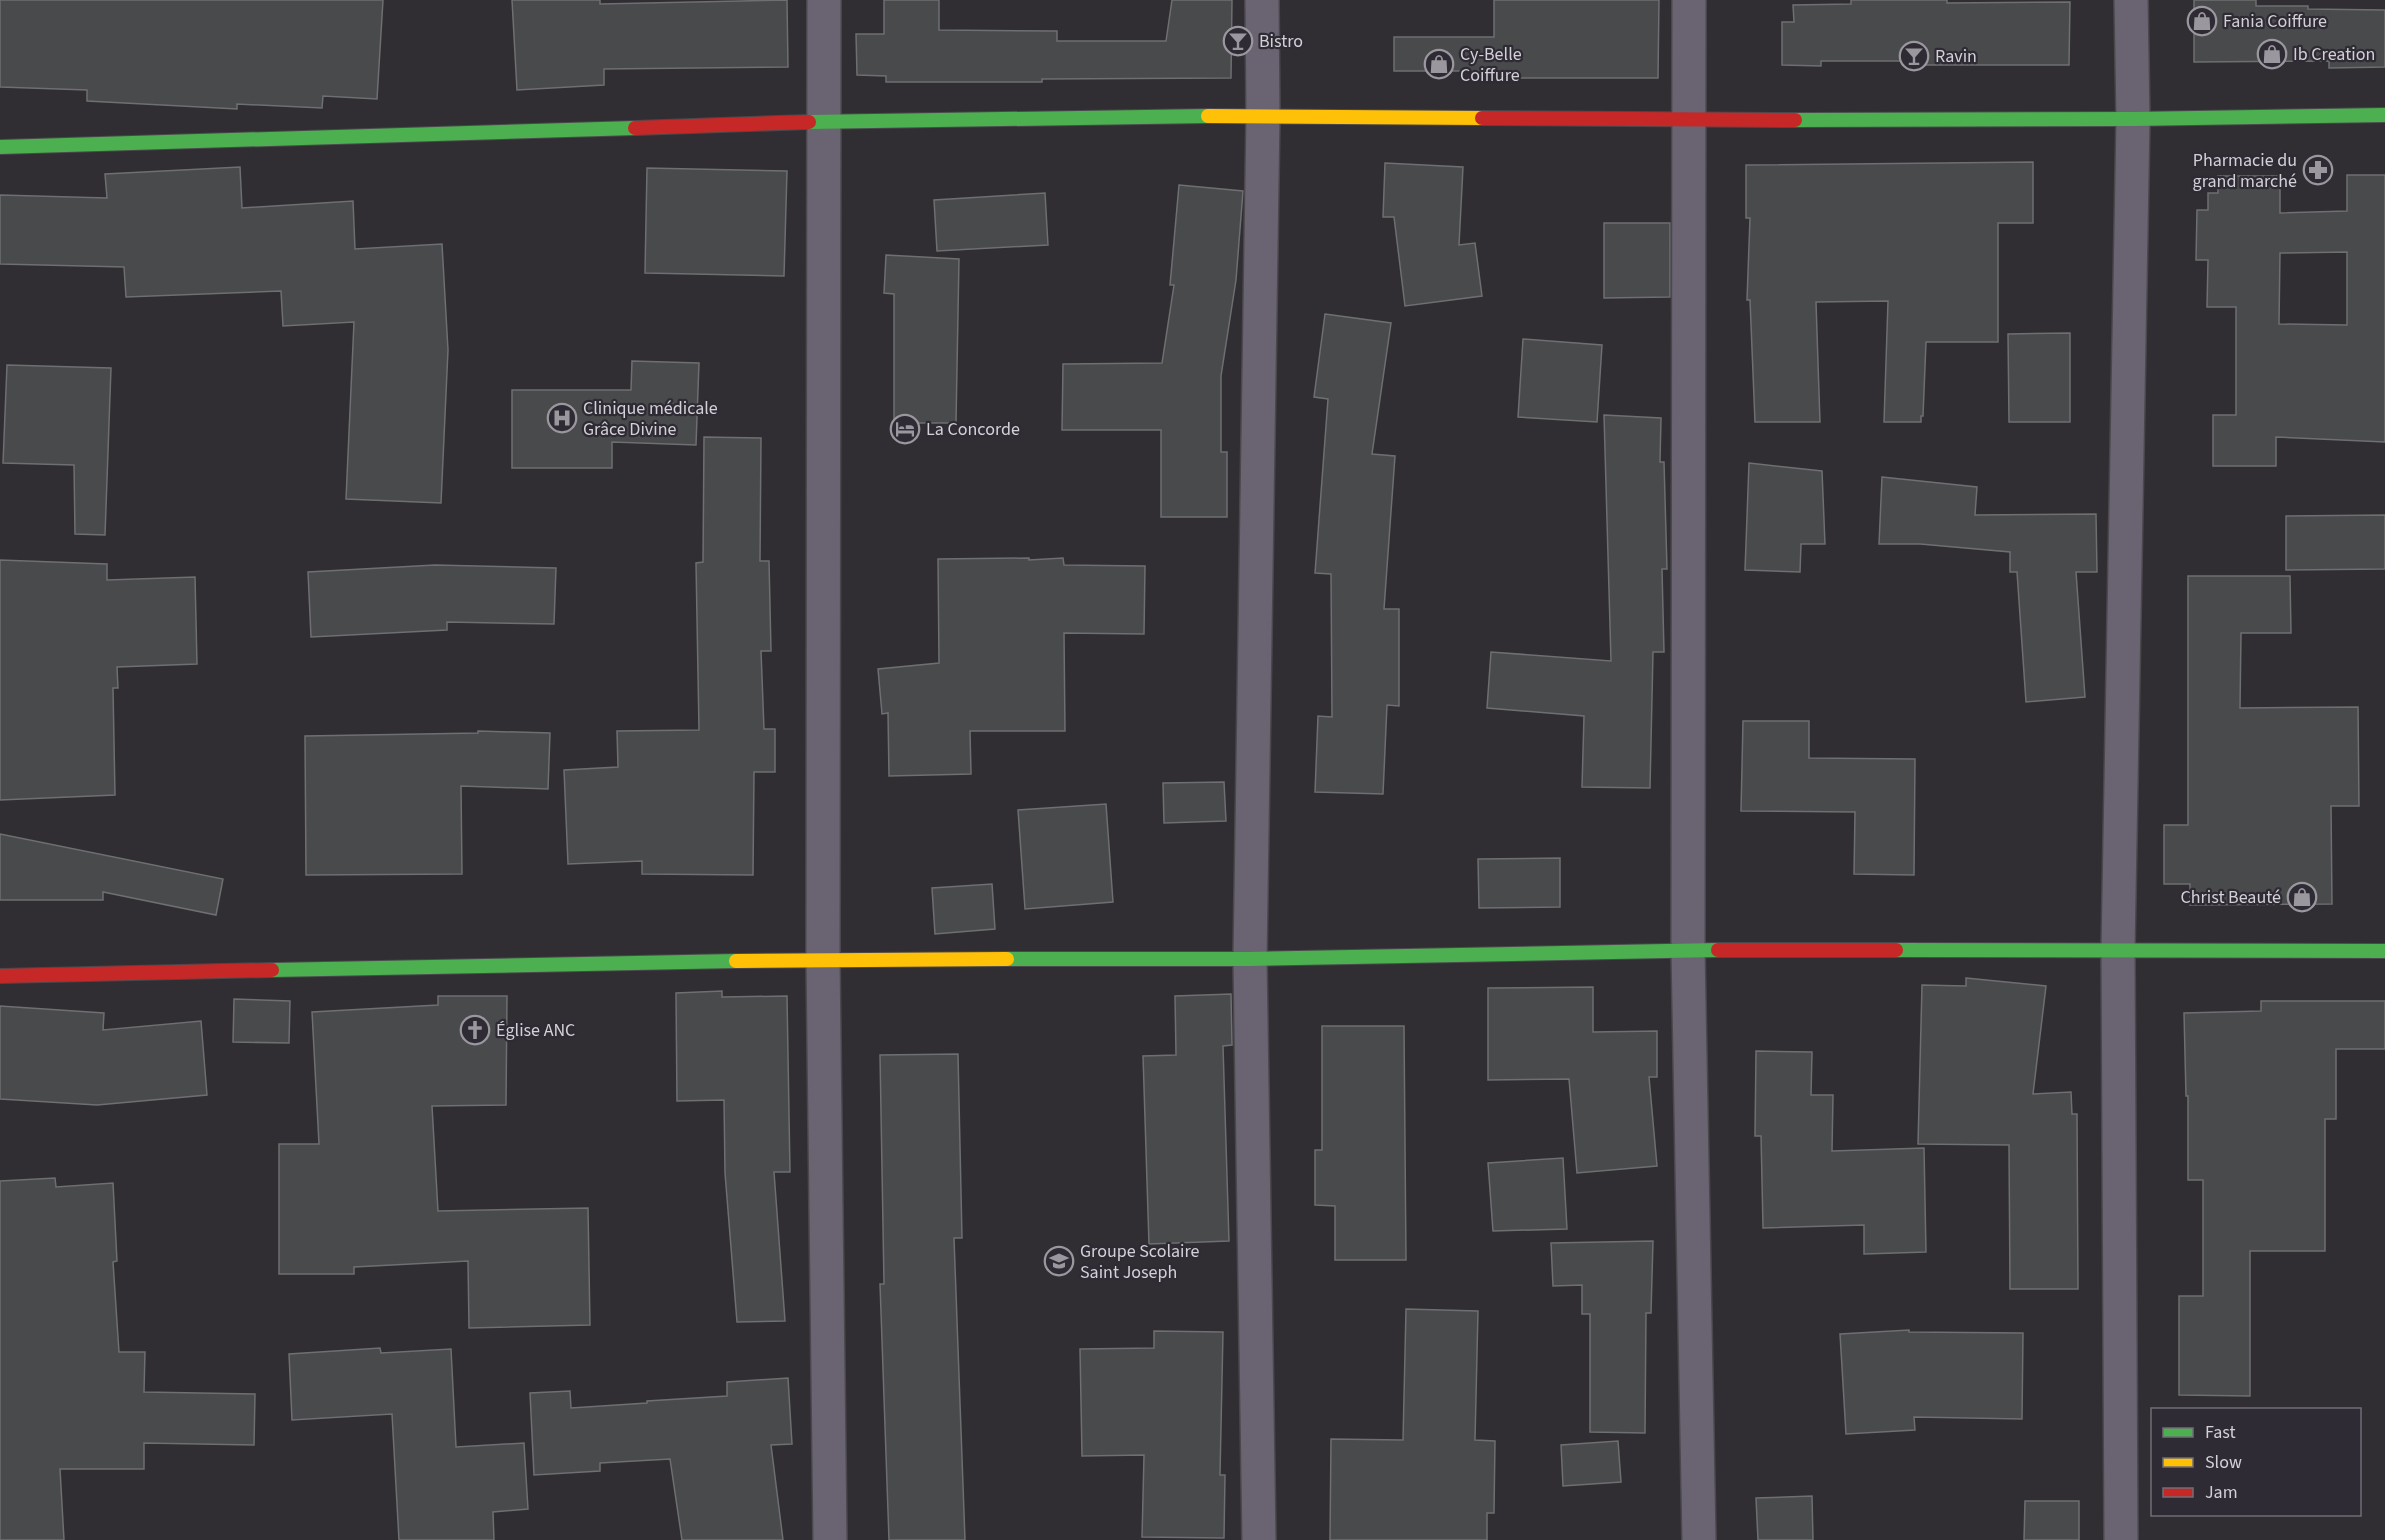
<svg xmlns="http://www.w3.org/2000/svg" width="2385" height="1540" font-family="'Source Sans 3',sans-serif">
  <rect width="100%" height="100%" fill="#302d33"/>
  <g fill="#494a4b" stroke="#6e6f70" stroke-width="1.5" fill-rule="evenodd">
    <path d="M 0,0 L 383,0 L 377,99 L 323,96 L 322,108 L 237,104 L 237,109 L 87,101 L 87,90 L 0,87 Z"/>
    <path d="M 512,0 L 600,0 L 600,4 L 787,0 L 788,67 L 604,69 L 604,85 L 517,90 Z"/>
    <path d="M 884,0 L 939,0 L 939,30 L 1057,31 L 1057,41 L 1166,41 L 1172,0 L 1232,0 L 1231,78 L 1042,79 L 1042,82 L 886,82 L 886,76 L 857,75 L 856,34 L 884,34 Z"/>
    <path d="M 1494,0 L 1659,0 L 1658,78 L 1494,78 L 1494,71 L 1394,71 L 1394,37 L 1494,37 Z"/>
    <path d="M 1851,0 L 1947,0 L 1947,3 L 2070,2 L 2069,65 L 1923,65 L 1923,61 L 1821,61 L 1821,66 L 1782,65 L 1782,22 L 1794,22 L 1793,5 L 1851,4 Z"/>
    <path d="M 2194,0 L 2256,0 L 2256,6 L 2308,6 L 2308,9 L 2385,10 L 2385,67 L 2329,68 L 2329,61 L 2194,62 Z"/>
    <path d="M 2033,162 L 2033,223 L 1998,223 L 1998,342 L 1926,342 L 1923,416 L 1921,416 L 1921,422 L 1884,422 L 1888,301 L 1816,302 L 1820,422 L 1755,422 L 1750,300 L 1747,300 L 1750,218 L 1746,218 L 1746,165 Z"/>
    <path d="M 1385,163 L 1463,167 L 1459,245 L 1475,243 L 1482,296 L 1405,306 L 1394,217 L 1383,217 Z"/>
    <path d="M 240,167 L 242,208 L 353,201 L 355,249 L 442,244 L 448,350 L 441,503 L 346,499 L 354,322 L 283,326 L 281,291 L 126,297 L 124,267 L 0,264 L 0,195 L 107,198 L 105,174 Z"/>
    <path d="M 647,168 L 787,171 L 784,276 L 645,273 Z"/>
    <path d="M 2347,175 L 2385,175 L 2385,442 L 2276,437 L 2276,466 L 2213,466 L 2213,415 L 2236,415 L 2236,307 L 2207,307 L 2208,260 L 2196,260 L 2197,210 L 2208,210 L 2208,193 L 2218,193 L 2218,176 L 2280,176 L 2280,213 L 2347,211 ZM 2347,252 L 2347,325 L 2279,324 L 2280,253 Z"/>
    <path d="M 1179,185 L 1243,191 L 1236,280 L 1221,376 L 1221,452 L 1227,452 L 1227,517 L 1161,517 L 1161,430 L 1062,430 L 1063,364 L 1162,363 L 1174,285 L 1170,285 Z"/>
    <path d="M 1045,193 L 1048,245 L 937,251 L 934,200 Z"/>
    <path d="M 1604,223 L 1670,223 L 1670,297 L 1604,298 Z"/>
    <path d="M 886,255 L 959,259 L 956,423 L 894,423 L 894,294 L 884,293 Z"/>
    <path d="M 1325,314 L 1391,323 L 1372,454 L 1395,456 L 1384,609 L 1399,609 L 1399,706 L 1387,705 L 1383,794 L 1315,792 L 1318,716 L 1332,717 L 1331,574 L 1315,573 L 1328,399 L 1314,397 Z"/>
    <path d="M 2070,333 L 2070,422 L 2009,422 L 2008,334 Z"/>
    <path d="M 1523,339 L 1602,345 L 1597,422 L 1518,417 Z"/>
    <path d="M 632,361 L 699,363 L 696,445 L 612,442 L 612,468 L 512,468 L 512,390 L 631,390 Z"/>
    <path d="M 7,365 L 111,368 L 105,535 L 75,534 L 74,465 L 3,463 Z"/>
    <path d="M 1604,415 L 1661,418 L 1660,462 L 1664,462 L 1667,569 L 1662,569 L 1664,652 L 1653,652 L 1650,788 L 1582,787 L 1584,716 L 1487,708 L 1491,652 L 1611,661 Z"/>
    <path d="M 704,437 L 761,438 L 760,561 L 769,561 L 771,651 L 761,651 L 764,729 L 775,729 L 775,772 L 754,772 L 753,875 L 642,874 L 642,861 L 568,864 L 564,770 L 618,767 L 617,731 L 699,730 L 696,563 L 703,562 Z"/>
    <path d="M 1749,463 L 1822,471 L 1825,544 L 1801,544 L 1800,572 L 1745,570 Z"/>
    <path d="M 1882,477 L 1977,487 L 1975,515 L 2096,514 L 2097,572 L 2076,572 L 2085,697 L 2026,702 L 2017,572 L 2010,572 L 2010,552 L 1920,544 L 1879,544 Z"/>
    <path d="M 2385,515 L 2385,569 L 2286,570 L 2286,516 Z"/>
    <path d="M 1029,558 L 1029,560 L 1063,558 L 1064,565 L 1145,566 L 1144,634 L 1064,633 L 1065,731 L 970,731 L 971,774 L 889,776 L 888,713 L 882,714 L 878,669 L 939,663 L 938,559 Z"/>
    <path d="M 0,560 L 107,564 L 107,580 L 195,577 L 197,664 L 117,667 L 118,688 L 113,688 L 115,795 L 0,800 Z"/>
    <path d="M 435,565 L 556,568 L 554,624 L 447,622 L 447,630 L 311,637 L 308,572 Z"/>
    <path d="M 2188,576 L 2290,576 L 2291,633 L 2241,633 L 2240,708 L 2358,707 L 2359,806 L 2331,806 L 2332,904 L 2190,905 L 2190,884 L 2164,884 L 2164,825 L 2188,825 Z"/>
    <path d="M 1743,721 L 1809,721 L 1809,758 L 1915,759 L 1914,875 L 1854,874 L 1855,812 L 1741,811 Z"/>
    <path d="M 478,731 L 550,733 L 548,789 L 461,786 L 462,874 L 306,875 L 305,736 L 478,733 Z"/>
    <path d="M 1224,782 L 1226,821 L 1164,823 L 1163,783 Z"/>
    <path d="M 1106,804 L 1113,902 L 1025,909 L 1018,810 Z"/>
    <path d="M 0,834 L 223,879 L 216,915 L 103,892 L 103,900 L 0,900 Z"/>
    <path d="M 1560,858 L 1560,907 L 1479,908 L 1478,859 Z"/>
    <path d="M 992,884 L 995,929 L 935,934 L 932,888 Z"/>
    <path d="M 1966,978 L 2046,986 L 2033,1094 L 2071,1092 L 2072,1114 L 2077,1114 L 2078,1289 L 2010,1289 L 2009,1145 L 1918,1144 L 1922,985 L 1966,986 Z"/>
    <path d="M 1593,987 L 1593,1032 L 1657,1031 L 1657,1077 L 1649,1077 L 1657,1166 L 1577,1173 L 1569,1079 L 1488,1080 L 1488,988 Z"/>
    <path d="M 722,991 L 722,997 L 787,996 L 790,1172 L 774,1172 L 785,1321 L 737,1322 L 725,1173 L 724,1100 L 677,1101 L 676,993 Z"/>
    <path d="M 1231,994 L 1232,1045 L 1223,1046 L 1229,1241 L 1149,1244 L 1143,1056 L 1176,1055 L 1175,996 Z"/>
    <path d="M 438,996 L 507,996 L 506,1105 L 432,1106 L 438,1211 L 588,1208 L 590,1325 L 469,1328 L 468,1261 L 354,1267 L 354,1274 L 279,1274 L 279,1144 L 319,1144 L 312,1012 L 438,1005 Z"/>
    <path d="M 234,999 L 290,1001 L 289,1043 L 233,1042 Z"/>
    <path d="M 2261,1001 L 2385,1001 L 2385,1049 L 2336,1049 L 2336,1119 L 2325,1119 L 2325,1251 L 2250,1251 L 2250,1396 L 2179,1395 L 2179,1296 L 2203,1296 L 2203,1180 L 2188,1180 L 2188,1096 L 2186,1096 L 2184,1013 L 2261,1011 Z"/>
    <path d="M 0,1006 L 104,1013 L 103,1030 L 201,1021 L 207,1095 L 97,1105 L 0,1099 Z"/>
    <path d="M 1322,1026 L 1404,1026 L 1406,1260 L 1335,1260 L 1335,1206 L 1315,1205 L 1315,1150 L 1322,1150 Z"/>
    <path d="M 1756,1051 L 1812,1052 L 1811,1095 L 1833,1095 L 1832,1151 L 1924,1148 L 1926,1252 L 1864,1254 L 1864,1225 L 1763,1228 L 1761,1136 L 1755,1136 Z"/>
    <path d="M 958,1054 L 962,1238 L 954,1238 L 965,1540 L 889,1540 L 880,1284 L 884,1284 L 880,1055 Z"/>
    <path d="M 1563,1158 L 1567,1229 L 1493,1231 L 1488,1163 Z"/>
    <path d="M 55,1178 L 56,1187 L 113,1183 L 117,1261 L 113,1262 L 119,1352 L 145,1352 L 144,1392 L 255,1394 L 254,1445 L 144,1443 L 144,1469 L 60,1469 L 64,1540 L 0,1540 L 0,1181 Z"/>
    <path d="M 1653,1241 L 1651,1313 L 1646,1313 L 1645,1433 L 1590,1432 L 1590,1314 L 1582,1314 L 1582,1285 L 1553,1286 L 1551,1243 Z"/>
    <path d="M 1406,1309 L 1478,1311 L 1475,1440 L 1495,1441 L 1494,1513 L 1487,1513 L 1487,1540 L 1330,1540 L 1331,1439 L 1403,1440 Z"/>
    <path d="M 1909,1330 L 1909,1332 L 2023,1333 L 2022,1419 L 1914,1417 L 1915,1430 L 1846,1434 L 1840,1334 Z"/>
    <path d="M 1154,1331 L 1223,1332 L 1220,1475 L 1225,1475 L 1224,1538 L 1142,1537 L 1144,1455 L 1082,1456 L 1080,1349 L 1154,1348 Z"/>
    <path d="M 380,1348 L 381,1353 L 451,1349 L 456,1447 L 524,1443 L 528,1509 L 493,1512 L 494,1540 L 399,1540 L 392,1414 L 292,1420 L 289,1354 Z"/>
    <path d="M 788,1378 L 792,1444 L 771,1445 L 783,1540 L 682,1540 L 670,1459 L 600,1463 L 600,1471 L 534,1475 L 530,1393 L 570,1391 L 571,1408 L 647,1403 L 647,1401 L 727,1396 L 727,1382 Z"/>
    <path d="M 1618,1441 L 1621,1482 L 1563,1486 L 1561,1445 Z"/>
    <path d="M 1812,1496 L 1813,1540 L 1758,1540 L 1756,1498 Z"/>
    <path d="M 2025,1501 L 2079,1501 L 2079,1540 L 2024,1540 Z"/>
  </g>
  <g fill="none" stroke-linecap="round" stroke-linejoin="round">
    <g stroke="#4a484c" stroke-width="36">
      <g id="street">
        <path d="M 824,0 L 823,959 L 830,1540"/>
        <path d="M 1689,0 L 1688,950 L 1699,1540"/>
        <path d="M 1259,1540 L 1250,959 L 1263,115 L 1262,0"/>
        <path d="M 2121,1540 L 2118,950 L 2133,119 L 2131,0"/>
      </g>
    </g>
    <g stroke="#4a484c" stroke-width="16">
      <g id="fast">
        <path d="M 1795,120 L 2133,119 L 2385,115"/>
        <path d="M 809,122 L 1208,116"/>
        <path d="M 0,147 L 635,128"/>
        <path d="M 1896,950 L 2385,951"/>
        <path d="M 1007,959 L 1250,959 L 1718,950"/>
        <path d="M 272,970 L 736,961"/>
      </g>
    </g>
    <g stroke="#4a484c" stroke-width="16">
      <g id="slow">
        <path d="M 1208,116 L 1482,118"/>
        <path d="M 736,961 L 1007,959"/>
      </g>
    </g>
    <g stroke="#4a484c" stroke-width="16">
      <g id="jam">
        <path d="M 1482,118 L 1795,120"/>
        <path d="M 635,128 L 809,122"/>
        <path d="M 1718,950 L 1896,950"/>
        <path d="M 0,976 L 272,970"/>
      </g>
    </g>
    <use href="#street" stroke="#6a6372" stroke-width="33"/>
    <use href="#fast" stroke="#4caf50" stroke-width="14"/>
    <use href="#slow" stroke="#ffc107" stroke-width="14"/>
    <use href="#jam" stroke="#c62828" stroke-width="14"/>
  </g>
  <defs>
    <g id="shop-ring" transform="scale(1.5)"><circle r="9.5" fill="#2f2b35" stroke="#9a979e" stroke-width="1.5"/><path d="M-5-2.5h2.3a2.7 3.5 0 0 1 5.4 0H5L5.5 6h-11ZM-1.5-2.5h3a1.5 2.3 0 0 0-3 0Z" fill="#9a979e"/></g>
    <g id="bar-ring" transform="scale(1.5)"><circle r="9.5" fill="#2f2b35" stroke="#9a979e" stroke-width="1.5"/><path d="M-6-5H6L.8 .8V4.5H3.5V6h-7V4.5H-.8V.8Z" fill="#9a979e"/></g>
    <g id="pharmacy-ring" transform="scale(1.5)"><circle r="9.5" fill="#2f2b35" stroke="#9a979e" stroke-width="1.5"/><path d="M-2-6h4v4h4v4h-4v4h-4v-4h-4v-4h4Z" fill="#9a979e"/></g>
    <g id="hospital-ring" transform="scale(1.5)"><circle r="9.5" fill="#2f2b35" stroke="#9a979e" stroke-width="1.5"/><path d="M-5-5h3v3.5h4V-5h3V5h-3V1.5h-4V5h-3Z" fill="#9a979e"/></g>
    <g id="hotel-ring" transform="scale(1.5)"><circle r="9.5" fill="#2f2b35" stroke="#9a979e" stroke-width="1.5"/><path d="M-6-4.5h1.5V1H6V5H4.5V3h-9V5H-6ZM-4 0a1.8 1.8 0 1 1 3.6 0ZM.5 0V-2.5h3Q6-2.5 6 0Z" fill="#9a979e"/></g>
    <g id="church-ring" transform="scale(1.5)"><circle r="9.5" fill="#2f2b35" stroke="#9a979e" stroke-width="1.5"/><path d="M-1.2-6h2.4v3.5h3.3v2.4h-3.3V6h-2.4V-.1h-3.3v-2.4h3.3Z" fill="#9a979e"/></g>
    <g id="school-ring" transform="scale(1.5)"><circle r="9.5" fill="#2f2b35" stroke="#9a979e" stroke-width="1.5"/><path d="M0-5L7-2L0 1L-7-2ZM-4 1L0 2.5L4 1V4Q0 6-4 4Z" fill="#9a979e"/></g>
  </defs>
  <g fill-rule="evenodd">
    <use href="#shop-ring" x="2202" y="21"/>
    <use href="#bar-ring" x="1238" y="41"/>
    <use href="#shop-ring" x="2272" y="54"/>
    <use href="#bar-ring" x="1914" y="56"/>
    <use href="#shop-ring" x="1439" y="64"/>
    <use href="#pharmacy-ring" x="2318" y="170"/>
    <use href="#hospital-ring" x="562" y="418"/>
    <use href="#hotel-ring" x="905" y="429"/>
    <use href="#shop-ring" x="2302" y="897"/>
    <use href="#church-ring" x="475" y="1030"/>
    <use href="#school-ring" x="1059" y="1261"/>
  </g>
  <g text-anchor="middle" stroke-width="4.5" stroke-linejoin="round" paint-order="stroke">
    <g font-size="18" fill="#d3d0d7" stroke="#2f2b35" text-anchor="start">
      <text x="2223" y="27">Fania Coiffure</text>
      <text x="1259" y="47">Bistro</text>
      <text x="1460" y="60">Cy-Belle<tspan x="1460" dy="21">Coiffure</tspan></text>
      <text x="2293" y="60">Ib Creation</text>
      <text x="1935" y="62">Ravin</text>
      <text x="2297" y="166" text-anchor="end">Pharmacie du<tspan x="2297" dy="21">grand marché</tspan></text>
      <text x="583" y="414">Clinique médicale<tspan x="583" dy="21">Grâce Divine</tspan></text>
      <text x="926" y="435">La Concorde</text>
      <text x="2281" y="903" text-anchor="end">Christ Beauté</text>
      <text x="496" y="1036">Église ANC</text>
      <text x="1080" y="1257">Groupe Scolaire<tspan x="1080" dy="21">Saint Joseph</tspan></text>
    </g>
  </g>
  <rect x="2151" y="1408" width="210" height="108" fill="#2f2b35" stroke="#716d76" stroke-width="1.5"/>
  <rect x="2163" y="1428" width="30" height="9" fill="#4caf50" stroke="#716d76" stroke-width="1.5"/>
  <text x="2205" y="1438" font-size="18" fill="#d3d0d7">Fast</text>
  <rect x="2163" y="1458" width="30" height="9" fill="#ffc107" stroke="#716d76" stroke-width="1.5"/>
  <text x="2205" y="1468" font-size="18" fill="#d3d0d7">Slow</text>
  <rect x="2163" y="1488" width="30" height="9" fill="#c62828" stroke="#716d76" stroke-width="1.5"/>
  <text x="2205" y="1498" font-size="18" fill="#d3d0d7">Jam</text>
</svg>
